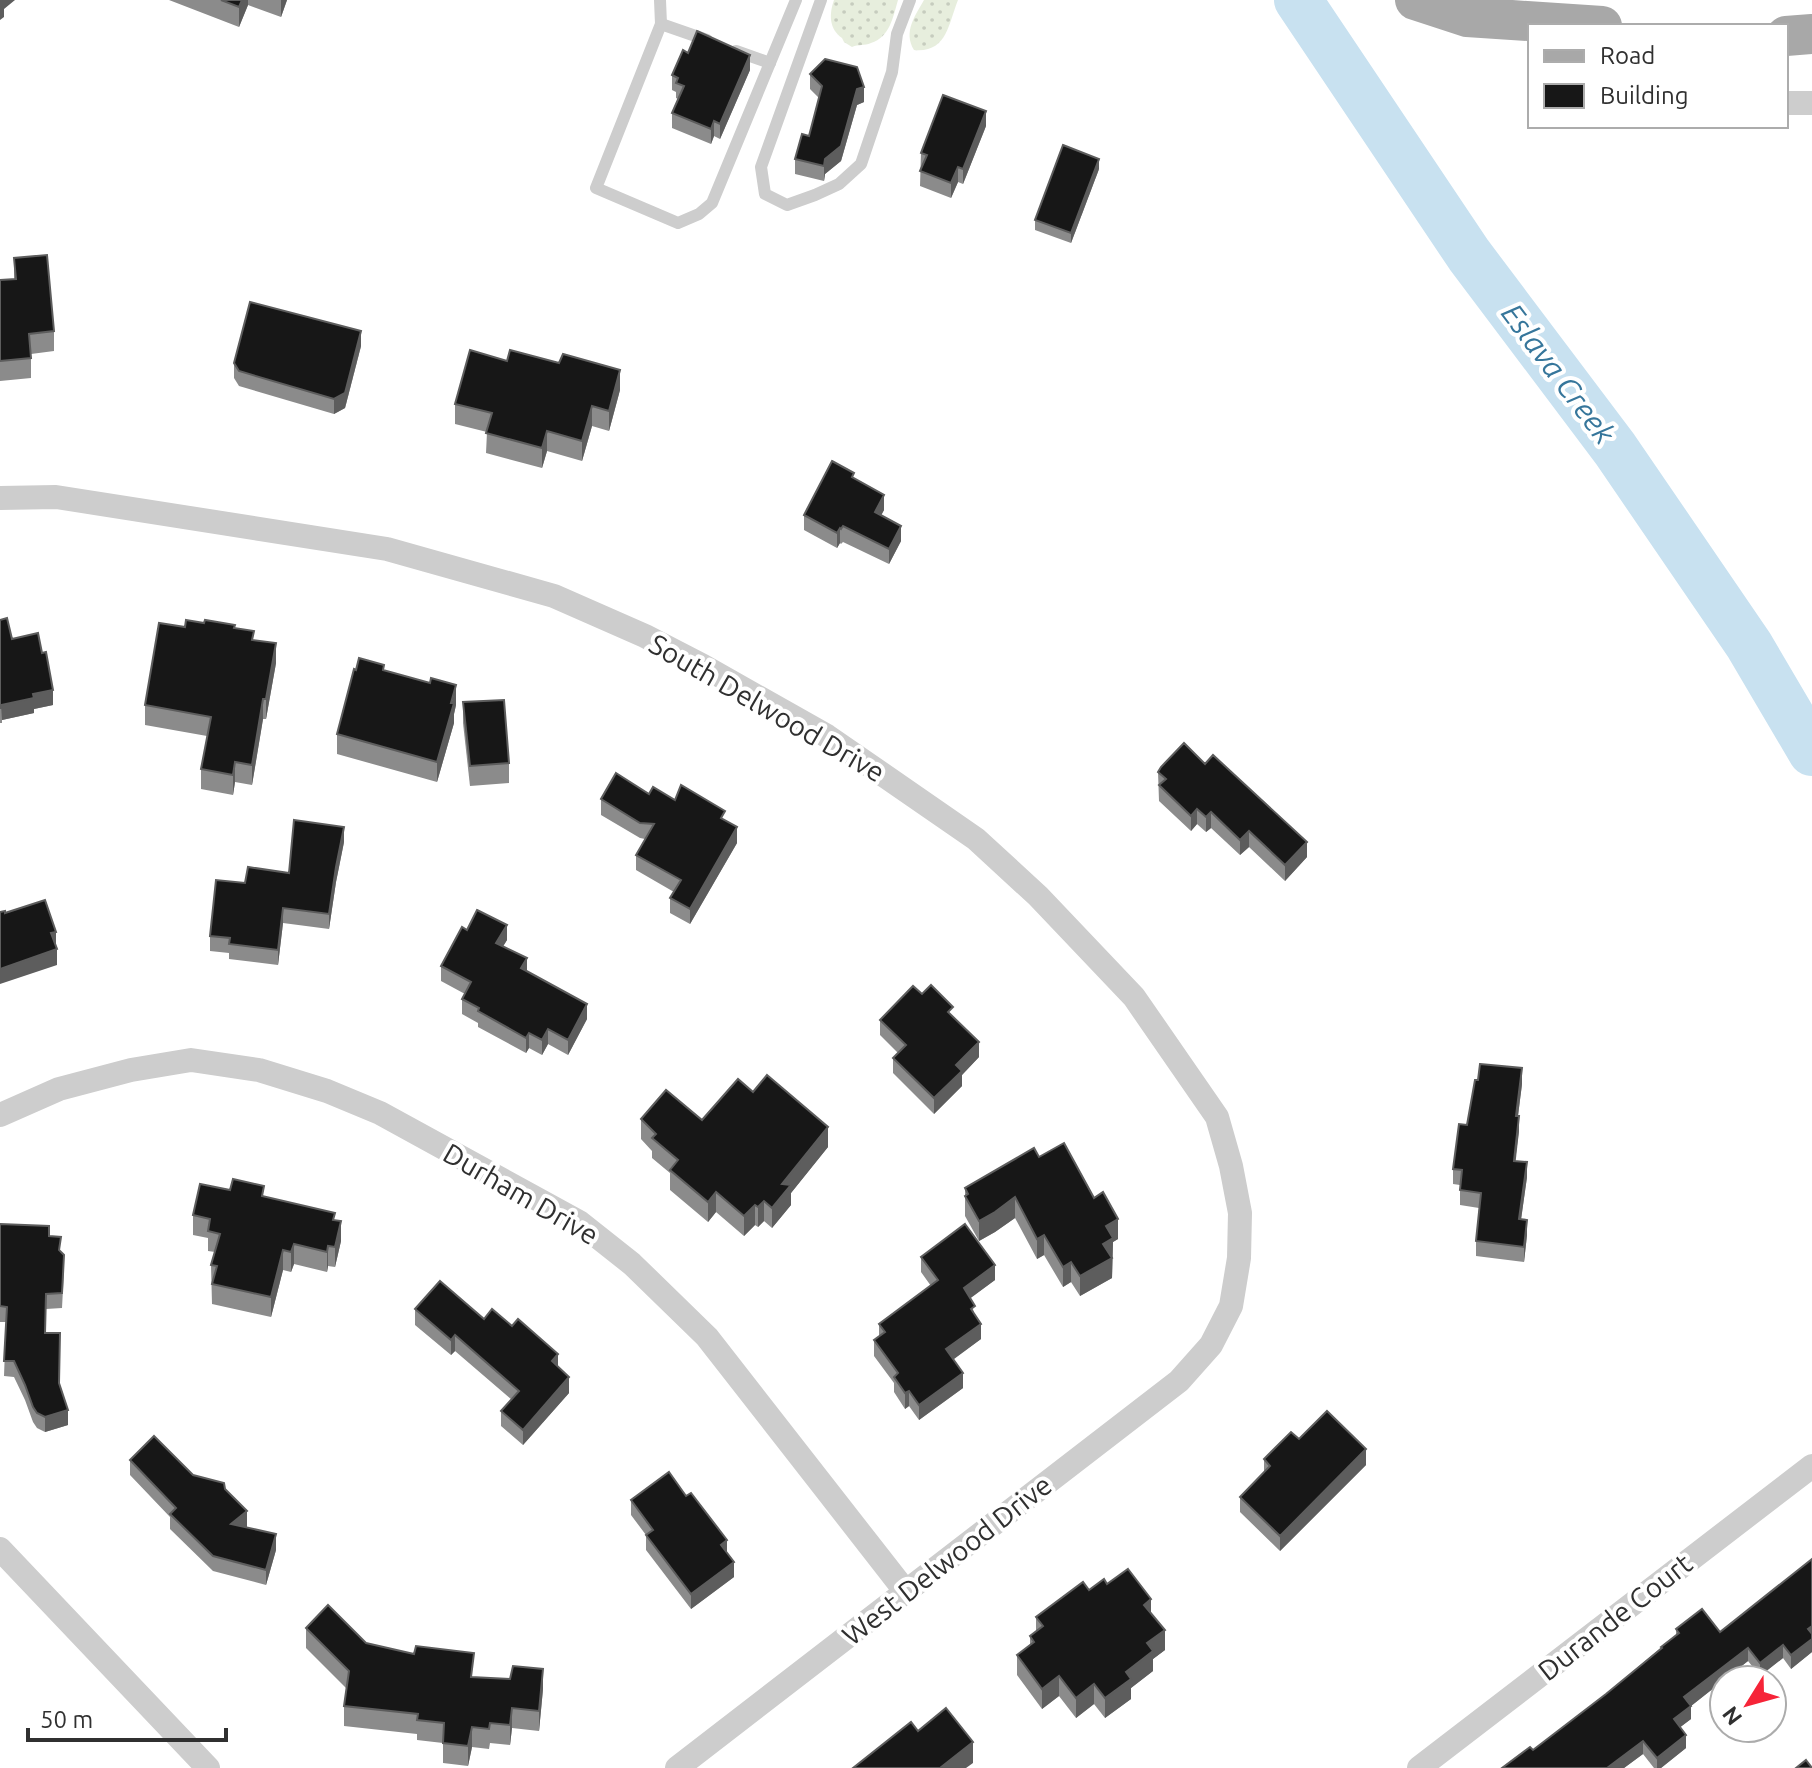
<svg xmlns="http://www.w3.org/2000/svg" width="1812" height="1768" font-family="Ubuntu,sans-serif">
  <defs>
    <pattern id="grass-dots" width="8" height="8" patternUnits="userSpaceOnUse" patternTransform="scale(2)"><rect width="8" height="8" fill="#e7eedd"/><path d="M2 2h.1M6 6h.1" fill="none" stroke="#c6ccbe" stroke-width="1.8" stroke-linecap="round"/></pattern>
  </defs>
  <rect width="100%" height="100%" fill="#fff"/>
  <g fill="url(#grass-dots)">
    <path d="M 834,0 L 898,0 C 893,17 890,37 871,43 C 864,46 859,44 852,47 L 844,42 L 842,38 C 829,29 829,14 834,0 Z"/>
    <path d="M 924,0 L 958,0 C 948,25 947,53 914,50 C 903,32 915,16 924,0 Z"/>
  </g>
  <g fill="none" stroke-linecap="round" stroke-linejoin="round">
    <path stroke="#c8e1f0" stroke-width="48" d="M 1298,0 L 1469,255 L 1615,449 L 1749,645 L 1812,752"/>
    <g stroke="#cdcdcd" stroke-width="12">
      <path d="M 660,0 L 661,24 L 596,188 L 678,223 L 699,214 L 712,203 L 796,0"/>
      <path d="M 821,0 L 761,167 L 765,194 L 787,205 L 815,195 L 839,184 L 861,164 L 892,72 L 897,34 L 910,0"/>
      <path d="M 661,24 L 707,40"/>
      <path d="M 736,51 L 770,63"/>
    </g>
    <g stroke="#cdcdcd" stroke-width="24">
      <path d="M 1786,103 L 1812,103"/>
      <path d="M 0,498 L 56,497 L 387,549 L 554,596 L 645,636 L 703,666 L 827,736 L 976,839 L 1038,896 L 1134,997 L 1217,1117 L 1231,1166 L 1240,1213 L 1239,1258 L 1231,1306 L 1211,1345 L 1179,1381 L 677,1768"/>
      <path d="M 0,1115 L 59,1089 L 131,1070 L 191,1060 L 259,1070 L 327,1091 L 380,1113 L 579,1222 L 632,1264 L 707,1337 L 906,1592"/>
      <path d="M 0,1549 L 208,1768"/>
      <path d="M 1419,1768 L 1812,1466"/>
    </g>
    <g stroke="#a8a8a8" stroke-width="40">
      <path d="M 1415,0 L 1467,17 L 1602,26"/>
      <path d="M 1786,36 L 1812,34"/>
    </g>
  </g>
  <g fill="#8b8b8b">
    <path d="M 169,0 L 287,0 L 281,17 L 248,5 L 239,27 Z"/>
    <path d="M 688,53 L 750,70 L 720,139 L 714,136 L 711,144 L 672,128 L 672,113 L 678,99 L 676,98 L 676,92 L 672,90 L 672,75 Z"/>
    <path d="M 810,74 L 864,102 L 857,105 L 841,161 L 825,174 L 824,181 L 795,174 L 795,159 L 809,136 L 819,98 L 810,89 Z"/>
    <path d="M 986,126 L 963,184 L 958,182 L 951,198 L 920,186 L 921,153 Z"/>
    <path d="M 1099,169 L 1071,243 L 1035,230 L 1035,220 Z"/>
    <path d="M 14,258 L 54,331 L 54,351 L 31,354 L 31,378 L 0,381 L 0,280 L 14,279 Z"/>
    <path d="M 361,346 L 345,408 L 334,414 L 239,386 L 234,378 L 234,363 Z"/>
    <path d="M 507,361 L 620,390 L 609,431 L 592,426 L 582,461 L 547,451 L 542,468 L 486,453 L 487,432 L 455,424 L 455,404 Z"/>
    <path d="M 854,479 L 884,510 L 881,515 L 901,541 L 889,564 L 843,542 L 841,544 L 840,543 L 837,548 L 804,530 L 804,515 Z"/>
    <path d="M 0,620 L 53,705 L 34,709 L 34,713 L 2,720 L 2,723 L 0,723 Z"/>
    <path d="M 185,627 L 235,628 L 254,641 L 276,663 L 266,719 L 263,719 L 252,785 L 235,782 L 233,795 L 201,789 L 201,769 L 207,736 L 145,725 L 145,705 Z"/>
    <path d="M 384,671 L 456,705 L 454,714 L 454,723 L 437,782 L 337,754 L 337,734 Z"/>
    <path d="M 463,702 L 509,763 L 509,783 L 470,786 L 463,723 Z"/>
    <path d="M 1158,772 L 1307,857 L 1285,881 L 1249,847 L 1240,855 L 1211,828 L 1206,832 L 1197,824 L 1191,831 L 1159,801 Z"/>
    <path d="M 649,794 L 675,800 L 725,820 L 737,843 L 690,924 L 670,913 L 670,898 L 674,892 L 636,870 L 636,855 L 645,839 L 640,838 L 601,815 L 601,799 Z"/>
    <path d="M 344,842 L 336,882 L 329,929 L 283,923 L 278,965 L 229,959 L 229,953 L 210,951 L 210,936 L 245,883 L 289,873 Z"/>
    <path d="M 467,930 L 507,940 L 503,946 L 527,971 L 587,1019 L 568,1055 L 548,1044 L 542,1055 L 529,1048 L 526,1053 L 478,1027 L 478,1023 L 462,1014 L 462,999 L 465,994 L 441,981 L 441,966 Z"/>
    <path d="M 953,1017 L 979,1057 L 962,1075 L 962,1086 L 934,1114 L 893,1073 L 893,1058 L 898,1053 L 880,1035 L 880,1020 Z"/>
    <path d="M 1522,1084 L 1518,1116 L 1519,1131 L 1515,1161 L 1527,1177 L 1521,1219 L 1527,1235 L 1524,1262 L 1476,1256 L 1476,1241 L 1479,1208 L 1460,1205 L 1460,1185 L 1453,1184 L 1453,1169 L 1467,1125 Z"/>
    <path d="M 753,1092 L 828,1147 L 791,1193 L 791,1205 L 772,1228 L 764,1221 L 758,1227 L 755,1225 L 744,1236 L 716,1212 L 708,1222 L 670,1190 L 670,1173 L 652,1158 L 652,1151 L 641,1139 L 641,1119 L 702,1120 Z"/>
    <path d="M 1039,1157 L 1118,1239 L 1113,1242 L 1112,1278 L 1080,1296 L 1071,1282 L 1063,1287 L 1044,1255 L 1037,1259 L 1015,1218 L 995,1232 L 979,1241 L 965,1216 L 965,1188 Z"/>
    <path d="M 230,1190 L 264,1196 L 335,1220 L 341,1241 L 335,1267 L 328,1266 L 327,1272 L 294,1264 L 291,1272 L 283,1270 L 271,1317 L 212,1304 L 211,1265 L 215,1252 L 208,1251 L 208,1238 L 193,1235 L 193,1215 Z"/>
    <path d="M 0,1224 L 49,1236 L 61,1252 L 64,1270 L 62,1308 L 46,1309 L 45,1333 L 59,1384 L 68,1425 L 45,1432 L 37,1428 L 33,1422 L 25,1400 L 14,1377 L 4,1376 L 6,1322 L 0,1322 Z"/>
    <path d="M 921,1257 L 995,1280 L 970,1298 L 981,1339 L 953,1359 L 963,1388 L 919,1420 L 909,1406 L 905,1409 L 894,1392 L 894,1383 L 874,1356 L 874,1340 L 879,1336 L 879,1324 L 931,1286 L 921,1272 Z"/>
    <path d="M 415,1309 L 484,1319 L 558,1367 L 569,1393 L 523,1445 L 501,1426 L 501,1411 L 512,1400 L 455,1351 L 451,1355 L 415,1325 Z"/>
    <path d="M 1264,1459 L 1366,1465 L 1280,1551 L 1240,1512 L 1240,1497 L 1264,1472 Z"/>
    <path d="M 130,1460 L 193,1475 L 225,1489 L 247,1527 L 246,1528 L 276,1550 L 266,1585 L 213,1571 L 170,1529 L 170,1517 L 130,1475 Z"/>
    <path d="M 631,1500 L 734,1577 L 691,1609 L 646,1550 L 646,1535 L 631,1515 Z"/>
    <path d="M 1812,1559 L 1812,1652 L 1791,1669 L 1783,1658 L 1760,1676 L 1748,1661 L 1691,1706 L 1691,1719 L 1680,1727 L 1686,1748 L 1661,1768 L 1654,1768 L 1643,1754 L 1624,1768 L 1502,1768 L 1533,1750 L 1606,1694 L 1676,1635 L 1676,1629 L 1720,1632 Z"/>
    <path d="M 1107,1584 L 1151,1613 L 1165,1650 L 1153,1659 L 1153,1671 L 1131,1688 L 1131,1699 L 1105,1718 L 1094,1704 L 1076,1718 L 1059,1696 L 1042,1709 L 1017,1675 L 1017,1655 L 1030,1646 L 1030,1636 L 1036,1631 L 1036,1617 L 1089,1590 Z"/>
    <path d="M 306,1628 L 366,1643 L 473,1677 L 543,1689 L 539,1731 L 512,1728 L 510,1745 L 490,1743 L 489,1749 L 472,1747 L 468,1766 L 443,1763 L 443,1743 L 417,1740 L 417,1734 L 344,1726 L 344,1706 L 347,1689 L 306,1648 Z"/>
  </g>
  <g fill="#5d5d5d">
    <path d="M 0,0 L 15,0 L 4,9 L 4,17 L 0,20 Z"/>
    <path d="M 242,0 L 248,0 L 248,5 L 239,27 L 239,7 Z"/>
    <path d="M 281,0 L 287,0 L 281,17 Z"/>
    <path d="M 750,55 L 750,70 L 720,139 L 720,124 Z"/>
    <path d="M 864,87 L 864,102 L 857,105 L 841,161 L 825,174 L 824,181 L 824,166 L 825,159 L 857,89 Z"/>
    <path d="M 986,111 L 986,126 L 963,184 L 963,169 Z"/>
    <path d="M 714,121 L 714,136 L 711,144 L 711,129 Z"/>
    <path d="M 1099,159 L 1099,169 L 1071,243 L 1071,233 Z"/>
    <path d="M 958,167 L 958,182 L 951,198 L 951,183 Z"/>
    <path d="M 361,331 L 361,346 L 345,408 L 334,414 L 334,399 Z"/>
    <path d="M 620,370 L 620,390 L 609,431 L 609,411 Z"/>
    <path d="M 592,406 L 592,426 L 582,461 L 582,441 Z"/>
    <path d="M 547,431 L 547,451 L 542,468 L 542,448 Z"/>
    <path d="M 884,495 L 884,510 L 875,527 L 875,512 Z"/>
    <path d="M 901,526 L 901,541 L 889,564 L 889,549 Z"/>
    <path d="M 840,528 L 840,543 L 837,548 L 837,533 Z"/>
    <path d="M 276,643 L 276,663 L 266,719 L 266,699 Z"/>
    <path d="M 456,685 L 456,705 L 454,714 L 454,723 L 437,782 L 437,762 Z"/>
    <path d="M 53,690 L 53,705 L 34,709 L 34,713 L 2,720 L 1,705 L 33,694 Z"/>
    <path d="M 263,699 L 263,719 L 252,785 L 252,765 Z"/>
    <path d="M 235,762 L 235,782 L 233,795 L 233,775 Z"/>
    <path d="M 1197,809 L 1197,824 L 1191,831 L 1191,816 Z"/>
    <path d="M 1211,812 L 1211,828 L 1206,832 L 1206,817 Z"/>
    <path d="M 344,827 L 344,842 L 336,882 L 329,929 L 329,914 L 336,867 Z"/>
    <path d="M 737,827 L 737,843 L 690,924 L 690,909 Z"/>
    <path d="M 1249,831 L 1249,847 L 1240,855 L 1240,840 Z"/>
    <path d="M 1307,842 L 1307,857 L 1285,881 L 1285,865 Z"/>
    <path d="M 283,908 L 283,923 L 278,965 L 278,950 Z"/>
    <path d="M 507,925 L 507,940 L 496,958 L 496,943 Z"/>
    <path d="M 56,932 L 56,947 L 51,933 Z"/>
    <path d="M 57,949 L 57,965 L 0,984 L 0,969 Z"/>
    <path d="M 527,958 L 527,973 L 521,968 Z"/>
    <path d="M 587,1004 L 587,1019 L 568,1055 L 568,1040 Z"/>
    <path d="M 548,1029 L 548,1044 L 542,1055 L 542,1040 Z"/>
    <path d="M 529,1033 L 529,1048 L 526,1053 L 526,1038 Z"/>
    <path d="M 979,1042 L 979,1057 L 962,1075 L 962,1086 L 934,1114 L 934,1098 L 956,1065 Z"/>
    <path d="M 1522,1068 L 1522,1084 L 1516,1131 L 1516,1116 Z"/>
    <path d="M 1519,1116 L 1519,1131 L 1514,1176 L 1514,1161 Z"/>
    <path d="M 828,1127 L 828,1147 L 791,1193 L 791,1205 L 772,1228 L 772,1208 L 782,1184 Z"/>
    <path d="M 1527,1162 L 1527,1177 L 1519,1234 L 1519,1219 Z"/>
    <path d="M 716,1192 L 716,1212 L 708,1222 L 708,1202 Z"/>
    <path d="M 1015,1197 L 1015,1218 L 995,1232 L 979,1241 L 979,1221 Z"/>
    <path d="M 764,1201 L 764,1221 L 758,1227 L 758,1207 Z"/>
    <path d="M 755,1205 L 755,1225 L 744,1236 L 744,1216 Z"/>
    <path d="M 1118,1219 L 1118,1239 L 1113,1242 L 1112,1278 L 1080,1296 L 1080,1276 L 1103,1244 L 1106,1226 Z"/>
    <path d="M 1527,1220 L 1527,1235 L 1524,1262 L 1524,1247 Z"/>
    <path d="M 341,1221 L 341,1241 L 335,1267 L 335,1247 Z"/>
    <path d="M 1044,1235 L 1044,1255 L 1037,1259 L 1037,1239 Z"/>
    <path d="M 294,1244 L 294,1264 L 291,1272 L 291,1252 Z"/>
    <path d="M 328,1246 L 328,1266 L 327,1272 L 327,1252 Z"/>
    <path d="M 283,1250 L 283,1270 L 271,1317 L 271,1297 Z"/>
    <path d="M 1071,1262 L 1071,1282 L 1063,1287 L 1063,1267 Z"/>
    <path d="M 995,1265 L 995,1280 L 964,1303 L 964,1288 Z"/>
    <path d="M 981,1324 L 981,1339 L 946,1365 L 946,1349 Z"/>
    <path d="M 455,1335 L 455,1351 L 451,1355 L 451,1340 Z"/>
    <path d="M 558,1354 L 558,1369 L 552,1361 Z"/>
    <path d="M 963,1373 L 963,1388 L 919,1420 L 919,1405 Z"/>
    <path d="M 569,1377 L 569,1393 L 523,1445 L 523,1430 Z"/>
    <path d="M 909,1391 L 909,1406 L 905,1409 L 905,1393 Z"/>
    <path d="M 68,1410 L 68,1425 L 45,1432 L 45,1417 Z"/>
    <path d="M 1366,1449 L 1366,1465 L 1280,1551 L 1280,1536 Z"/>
    <path d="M 247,1511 L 247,1527 L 231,1539 L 231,1524 Z"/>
    <path d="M 276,1534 L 276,1550 L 266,1585 L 266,1570 Z"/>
    <path d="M 727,1540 L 727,1556 L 721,1545 Z"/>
    <path d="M 734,1562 L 734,1577 L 691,1609 L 691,1594 Z"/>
    <path d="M 1151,1599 L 1151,1619 L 1144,1605 Z"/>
    <path d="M 1812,1626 L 1812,1652 L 1791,1669 L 1791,1655 L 1808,1629 Z"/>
    <path d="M 1165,1630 L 1165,1650 L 1153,1659 L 1153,1671 L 1131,1688 L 1131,1699 L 1105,1718 L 1105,1698 L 1147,1643 Z"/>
    <path d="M 1783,1645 L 1783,1658 L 1760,1676 L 1760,1663 Z"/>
    <path d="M 1748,1648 L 1748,1661 L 1691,1706 L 1691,1719 L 1674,1732 L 1674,1719 L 1684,1697 Z"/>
    <path d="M 543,1669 L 543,1689 L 539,1731 L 539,1711 Z"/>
    <path d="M 1059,1676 L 1059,1696 L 1042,1709 L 1042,1689 Z"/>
    <path d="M 1094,1684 L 1094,1704 L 1076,1718 L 1076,1698 Z"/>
    <path d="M 512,1708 L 512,1728 L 510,1745 L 510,1725 Z"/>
    <path d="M 472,1727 L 472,1747 L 468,1766 L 468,1746 Z"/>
    <path d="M 1686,1735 L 1686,1748 L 1661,1768 L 1657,1768 L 1657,1758 Z"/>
    <path d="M 1643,1741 L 1643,1754 L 1624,1768 L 1607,1768 Z"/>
    <path d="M 973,1742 L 973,1763 L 966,1768 L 940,1768 Z"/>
  </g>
  <g fill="#171717" stroke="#5d5d5d" stroke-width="2">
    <path d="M 221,0 L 242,0 L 239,7 Z"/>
    <path d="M 697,31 L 750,55 L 720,124 L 714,121 L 711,129 L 672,113 L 684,86 L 676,83 L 678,78 L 672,75 L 683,50 L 688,53 Z"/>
    <path d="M 825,59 L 857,67 L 864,87 L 857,89 L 841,146 L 825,159 L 824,166 L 795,159 L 802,134 L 809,136 L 822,86 L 810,74 Z"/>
    <path d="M 943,95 L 986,111 L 963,169 L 958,167 L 951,183 L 920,171 L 927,155 L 921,153 Z"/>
    <path d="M 1063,145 L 1099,159 L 1071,233 L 1035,220 Z"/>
    <path d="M 47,255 L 54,331 L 29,334 L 31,358 L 0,361 L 0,280 L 16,279 L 14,258 Z"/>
    <path d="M 250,302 L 361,331 L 345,393 L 334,399 L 239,371 L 234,363 Z"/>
    <path d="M 470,350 L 507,361 L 510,350 L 559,363 L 563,354 L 620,370 L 609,411 L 592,406 L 582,441 L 547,431 L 542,448 L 486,433 L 492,413 L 455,404 Z"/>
    <path d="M 832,461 L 854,473 L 852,477 L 884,495 L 875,512 L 901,526 L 889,549 L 843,526 L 841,529 L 840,528 L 837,533 L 804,515 Z"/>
    <path d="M 7,618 L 12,639 L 38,633 L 42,653 L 46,652 L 53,690 L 33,694 L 34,698 L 1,705 L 2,708 L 0,708 L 0,620 Z"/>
    <path d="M 186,620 L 204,623 L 205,620 L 235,625 L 234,628 L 254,631 L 252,640 L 276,643 L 266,699 L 263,699 L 252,765 L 235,762 L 233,775 L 201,769 L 211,717 L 145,705 L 159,623 L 185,627 Z"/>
    <path d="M 359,658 L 384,665 L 383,670 L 430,683 L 431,678 L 456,685 L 451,703 L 454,703 L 437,762 L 337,734 L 354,669 L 356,670 Z"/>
    <path d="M 504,700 L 509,763 L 470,766 L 463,702 Z"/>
    <path d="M 1184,743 L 1205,764 L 1213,755 L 1307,842 L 1285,865 L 1249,831 L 1240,840 L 1211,812 L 1206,817 L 1197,809 L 1191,816 L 1159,785 L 1166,779 L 1158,772 L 1161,767 Z"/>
    <path d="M 616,773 L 649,794 L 653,787 L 675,800 L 681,785 L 725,811 L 721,818 L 737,827 L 690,909 L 670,898 L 681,880 L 636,855 L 654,824 L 640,823 L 601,799 Z"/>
    <path d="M 294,820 L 344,827 L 336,867 L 329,914 L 283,908 L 278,950 L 229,944 L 230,938 L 210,936 L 216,880 L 245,883 L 248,867 L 289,873 Z"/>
    <path d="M 45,900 L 56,932 L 51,933 L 57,949 L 0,969 L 0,912 L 5,911 L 5,913 Z"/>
    <path d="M 477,910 L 507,925 L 496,943 L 527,958 L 521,968 L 587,1004 L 568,1040 L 548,1029 L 542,1040 L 529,1033 L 526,1038 L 478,1011 L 479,1008 L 462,999 L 471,982 L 441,966 L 462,927 L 467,930 Z"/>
    <path d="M 931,985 L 953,1007 L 948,1012 L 979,1042 L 956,1065 L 962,1071 L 934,1098 L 893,1058 L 906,1045 L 880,1020 L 913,986 L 922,994 Z"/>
    <path d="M 1480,1064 L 1522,1068 L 1516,1116 L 1519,1116 L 1514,1161 L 1527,1162 L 1519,1219 L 1527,1220 L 1524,1247 L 1476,1241 L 1481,1193 L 1460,1190 L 1462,1170 L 1453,1169 L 1459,1124 L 1467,1125 L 1475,1080 L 1478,1080 Z"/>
    <path d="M 767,1075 L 828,1127 L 782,1184 L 791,1185 L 772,1208 L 764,1201 L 758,1207 L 755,1205 L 744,1216 L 716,1192 L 708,1202 L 670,1170 L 678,1160 L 652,1138 L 656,1134 L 641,1119 L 666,1090 L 702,1120 L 738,1079 L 753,1092 Z"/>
    <path d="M 1064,1143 L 1094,1198 L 1103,1192 L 1118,1219 L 1106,1226 L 1113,1238 L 1103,1244 L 1112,1258 L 1080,1276 L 1071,1262 L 1063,1267 L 1044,1235 L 1037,1239 L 1015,1197 L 995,1212 L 979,1221 L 965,1196 L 968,1194 L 965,1188 L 1034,1148 L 1039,1157 Z"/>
    <path d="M 233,1179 L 264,1186 L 262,1196 L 335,1213 L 333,1220 L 341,1221 L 335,1247 L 328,1246 L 327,1252 L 294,1244 L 291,1252 L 283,1250 L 271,1297 L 212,1284 L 217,1266 L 211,1265 L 220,1234 L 208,1231 L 210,1219 L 193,1215 L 200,1184 L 230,1190 Z"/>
    <path d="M 0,1224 L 49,1226 L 49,1236 L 61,1237 L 59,1250 L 64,1255 L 62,1293 L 46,1294 L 45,1333 L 60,1333 L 59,1383 L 68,1410 L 45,1417 L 37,1413 L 33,1407 L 25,1385 L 14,1361 L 4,1361 L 7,1307 L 0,1306 Z"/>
    <path d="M 965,1224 L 995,1265 L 964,1288 L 975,1306 L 971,1309 L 981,1324 L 946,1349 L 963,1373 L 919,1405 L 909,1391 L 905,1393 L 894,1377 L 898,1373 L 874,1340 L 885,1332 L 879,1324 L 938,1280 L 921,1257 Z"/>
    <path d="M 440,1281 L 484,1319 L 492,1309 L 512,1326 L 518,1319 L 558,1354 L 552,1361 L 569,1377 L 523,1430 L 501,1411 L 519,1391 L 455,1335 L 451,1340 L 415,1309 Z"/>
    <path d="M 1327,1411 L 1366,1449 L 1280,1536 L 1240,1497 L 1270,1466 L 1264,1459 L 1291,1432 L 1299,1439 Z"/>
    <path d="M 154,1436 L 193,1475 L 224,1483 L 225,1489 L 247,1511 L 231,1524 L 276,1534 L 266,1570 L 213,1556 L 170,1514 L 176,1508 L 130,1460 Z"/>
    <path d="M 669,1472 L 686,1496 L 691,1493 L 727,1540 L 721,1545 L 734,1562 L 691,1594 L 646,1535 L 653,1530 L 631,1500 Z"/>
    <path d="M 1812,1559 L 1812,1626 L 1808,1629 L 1812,1634 L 1812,1639 L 1791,1655 L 1783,1645 L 1760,1663 L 1748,1648 L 1684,1697 L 1691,1706 L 1674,1719 L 1686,1735 L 1657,1758 L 1643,1741 L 1607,1768 L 1502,1768 L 1530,1747 L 1533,1750 L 1606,1694 L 1662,1648 L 1661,1647 L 1679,1633 L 1676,1629 L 1702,1609 L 1720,1632 Z"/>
    <path d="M 1128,1569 L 1151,1599 L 1144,1605 L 1165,1630 L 1147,1643 L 1153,1651 L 1126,1672 L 1131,1679 L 1105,1698 L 1094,1684 L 1076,1698 L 1059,1676 L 1042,1689 L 1017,1655 L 1034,1642 L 1030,1636 L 1043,1626 L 1036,1617 L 1083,1582 L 1089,1590 L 1104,1579 L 1107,1584 Z"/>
    <path d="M 328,1605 L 366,1643 L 414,1654 L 416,1646 L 474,1653 L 471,1677 L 510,1679 L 513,1666 L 543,1669 L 539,1711 L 512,1708 L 510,1725 L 490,1723 L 489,1729 L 472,1727 L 468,1746 L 443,1743 L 444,1723 L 417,1720 L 418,1714 L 344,1706 L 349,1671 L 306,1628 Z"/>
    <path d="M 946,1708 L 973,1742 L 940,1768 L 853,1768 L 911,1722 L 918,1731 Z"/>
    <path d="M 1806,1760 L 1812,1768 L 1796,1768 Z"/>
  </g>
  <g text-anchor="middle" stroke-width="8" stroke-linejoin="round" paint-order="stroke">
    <g font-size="28" fill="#303030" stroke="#fff">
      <text transform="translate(767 708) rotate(30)" y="10">South Delwood Drive</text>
      <text transform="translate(521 1194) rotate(30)" y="10">Durham Drive</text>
      <text transform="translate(947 1560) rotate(-38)" y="10">West Delwood Drive</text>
      <text transform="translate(1615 1617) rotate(-38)" y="10">Durande Court</text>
    </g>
    <g font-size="30" font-style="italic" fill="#36769b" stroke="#fff">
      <text transform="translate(1558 374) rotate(53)" y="10">Eslava Creek</text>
    </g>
  </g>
  <rect x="1528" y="24" width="260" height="104" fill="#ffffff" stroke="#acacac" stroke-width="2"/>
  <rect x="1544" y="50" width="40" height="12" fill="#a8a8a8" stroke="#acacac" stroke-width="2"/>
  <text x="1600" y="64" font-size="24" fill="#303030">Road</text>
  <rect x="1544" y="84" width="40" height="24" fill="#171717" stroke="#acacac" stroke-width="2"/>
  <text x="1600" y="104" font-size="24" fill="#303030">Building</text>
  <g transform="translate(1748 1704) rotate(233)"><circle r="38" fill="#ffffff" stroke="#acacac" stroke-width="2"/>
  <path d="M0-6L14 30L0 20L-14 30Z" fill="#f62438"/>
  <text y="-12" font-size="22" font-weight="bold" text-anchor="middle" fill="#303030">N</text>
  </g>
  <path d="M28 1728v12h198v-12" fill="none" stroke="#303030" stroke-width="4"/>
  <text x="40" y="1728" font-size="24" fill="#303030" stroke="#ffffff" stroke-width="6" paint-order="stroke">50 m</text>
</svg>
